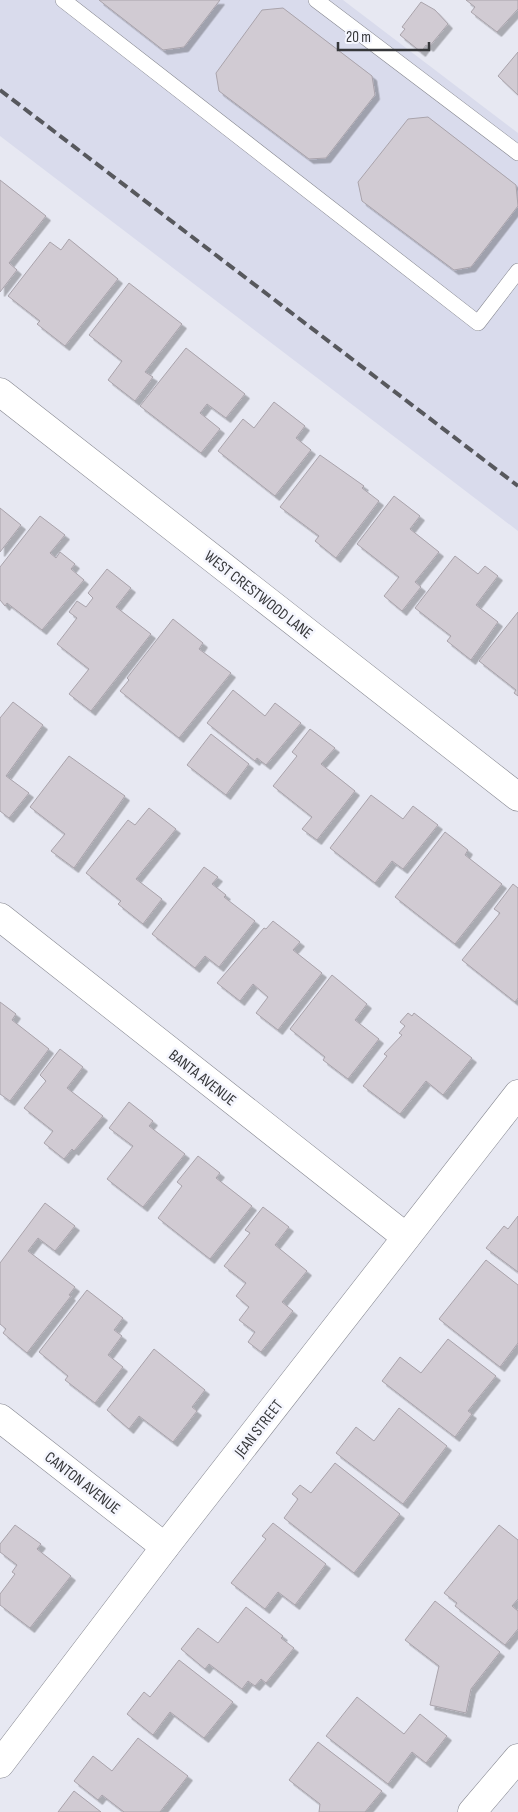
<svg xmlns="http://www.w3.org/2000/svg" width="518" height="1812" font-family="'Sofia Sans Condensed',sans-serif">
  <defs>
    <filter id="shadow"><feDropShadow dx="4.5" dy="4.5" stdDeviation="0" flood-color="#0004"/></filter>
  </defs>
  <rect width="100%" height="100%" fill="#e7e8f2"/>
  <path fill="#d9dbec" d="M 0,0 L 343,0 L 518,133 L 518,531 L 0,136 Z"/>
  <g fill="#d1cbd3" stroke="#a9a3ab" filter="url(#shadow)">
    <path d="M 99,0 L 220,0 L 184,47 L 163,50 Z"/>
    <path d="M 466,0 L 518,0 L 518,9 L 497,32 L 471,12 L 475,7 Z"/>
    <path d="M 421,2 L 435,10 L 448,24 L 429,47 L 426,45 L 421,52 L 400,35 L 405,29 L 402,27 Z"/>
    <path d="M 283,8 L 372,76 L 375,95 L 326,158 L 309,159 L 219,91 L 216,73 L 262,10 Z"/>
    <path d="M 518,52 L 518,95 L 498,76 Z"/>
    <path d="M 428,117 L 516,185 L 518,206 L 471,267 L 454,270 L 362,201 L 358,182 L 408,119 Z"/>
    <path d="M 0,180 L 46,216 L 9,263 L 17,270 L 0,292 Z"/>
    <path d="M 69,239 L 118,279 L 65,346 L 37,324 L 40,321 L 8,296 L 50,242 L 61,250 Z"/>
    <path d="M 129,283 L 182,324 L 145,372 L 153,377 L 135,401 L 108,380 L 122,361 L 89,335 Z"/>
    <path d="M 186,348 L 245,394 L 226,418 L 207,404 L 200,413 L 220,429 L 201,453 L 140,406 Z"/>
    <path d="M 274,402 L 305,426 L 296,438 L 311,450 L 275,496 L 218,451 L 243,419 L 254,428 Z"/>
    <path d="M 320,455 L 364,486 L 362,488 L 379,501 L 336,558 L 315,541 L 319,536 L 280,507 Z"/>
    <path d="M 394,496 L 420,516 L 410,529 L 439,552 L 415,582 L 421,587 L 402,611 L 384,596 L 399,577 L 357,544 Z"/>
    <path d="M 0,508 L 21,525 L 0,552 Z"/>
    <path d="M 40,516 L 65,535 L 50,553 L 56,558 L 60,552 L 75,564 L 71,569 L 84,580 L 42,630 L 7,603 L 5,606 L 0,600 L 0,567 Z"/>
    <path d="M 455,556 L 478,574 L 485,566 L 498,576 L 476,605 L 498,622 L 471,660 L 447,641 L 451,636 L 415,608 Z"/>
    <path d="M 107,569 L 131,588 L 116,607 L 151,634 L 91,711 L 69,694 L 89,669 L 57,644 L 77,618 L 69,612 L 77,601 L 86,607 L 93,598 L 88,593 Z"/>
    <path d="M 518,612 L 518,696 L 514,693 L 516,690 L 479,661 Z"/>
    <path d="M 173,619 L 203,643 L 199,649 L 231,673 L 179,738 L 120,691 L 129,680 L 127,678 Z"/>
    <path d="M 233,690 L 265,716 L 275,703 L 301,723 L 266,765 L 257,758 L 255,761 L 207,723 Z"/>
    <path d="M 13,702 L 43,725 L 6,776 L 29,793 L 9,818 L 0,811 L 0,718 Z"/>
    <path d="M 310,729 L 335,748 L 321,764 L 355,791 L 317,840 L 302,829 L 312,817 L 273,786 L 297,756 L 292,752 Z"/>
    <path d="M 211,734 L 249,764 L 226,795 L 187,765 Z"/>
    <path d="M 69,756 L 125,796 L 74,868 L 51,851 L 65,834 L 30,807 Z"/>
    <path d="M 371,795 L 403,819 L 413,806 L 438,825 L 403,869 L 392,861 L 375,883 L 330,848 Z"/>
    <path d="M 149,808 L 176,829 L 136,879 L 162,899 L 143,924 L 118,904 L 121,901 L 86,873 L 128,820 L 135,825 Z"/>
    <path d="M 445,832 L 468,850 L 465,855 L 502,884 L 455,944 L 395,897 Z"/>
    <path d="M 204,867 L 218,877 L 212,884 L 226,895 L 224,897 L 255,921 L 219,967 L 205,956 L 195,968 L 152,934 Z"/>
    <path d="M 513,884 L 518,888 L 518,998 L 515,1002 L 462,960 L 500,913 L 494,909 Z"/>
    <path d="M 273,921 L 300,942 L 293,950 L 322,973 L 278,1030 L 256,1013 L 268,997 L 253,984 L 240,1001 L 217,983 L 264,928 L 266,929 Z"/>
    <path d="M 332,975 L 367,1004 L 355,1020 L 379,1039 L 348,1079 L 323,1060 L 325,1057 L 290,1029 Z"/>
    <path d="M 0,1002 L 16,1014 L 12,1020 L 49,1049 L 10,1101 L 0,1094 Z"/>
    <path d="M 408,1013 L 412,1016 L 414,1013 L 472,1058 L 443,1095 L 426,1081 L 400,1114 L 363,1086 L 387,1056 L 384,1054 L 402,1035 L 399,1033 L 405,1026 L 400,1022 Z"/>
    <path d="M 60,1049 L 83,1067 L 67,1088 L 103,1116 L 74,1151 L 72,1149 L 64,1159 L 44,1143 L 53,1131 L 24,1108 L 46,1081 L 40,1075 Z"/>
    <path d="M 129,1102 L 153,1121 L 149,1126 L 185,1154 L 143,1207 L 107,1179 L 133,1146 L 109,1128 Z"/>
    <path d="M 198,1156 L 220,1173 L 216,1178 L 252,1206 L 210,1259 L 158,1218 L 182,1186 L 177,1182 Z"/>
    <path d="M 45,1203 L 75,1226 L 55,1251 L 38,1238 L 28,1251 L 75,1287 L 69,1295 L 71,1296 L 27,1353 L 3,1333 L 6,1329 L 0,1324 L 0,1263 Z"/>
    <path d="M 263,1207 L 289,1227 L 275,1245 L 307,1271 L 282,1302 L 293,1311 L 261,1352 L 248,1342 L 255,1332 L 239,1320 L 249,1307 L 236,1296 L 246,1283 L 224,1266 L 250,1233 L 245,1230 Z"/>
    <path d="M 518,1216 L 518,1272 L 486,1248 L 504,1226 L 508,1229 Z"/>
    <path d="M 486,1260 L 518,1285 L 518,1343 L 500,1367 L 439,1319 Z"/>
    <path d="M 87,1290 L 123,1318 L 114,1330 L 122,1336 L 108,1355 L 123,1367 L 95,1403 L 65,1380 L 68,1376 L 39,1352 Z"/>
    <path d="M 448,1339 L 496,1376 L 468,1411 L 472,1414 L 455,1437 L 382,1381 L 400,1357 L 421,1373 Z"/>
    <path d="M 154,1349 L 205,1390 L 192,1407 L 197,1411 L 173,1442 L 139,1416 L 129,1429 L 107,1410 Z"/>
    <path d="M 399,1408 L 447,1446 L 403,1504 L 336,1453 L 356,1427 L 374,1441 Z"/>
    <path d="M 335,1463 L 400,1514 L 354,1573 L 284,1518 L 298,1499 L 292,1494 L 300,1485 L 311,1493 Z"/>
    <path d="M 273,1523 L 326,1564 L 295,1605 L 278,1592 L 265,1609 L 231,1583 L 266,1539 L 262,1536 Z"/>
    <path d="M 15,1525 L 41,1544 L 37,1549 L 71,1576 L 30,1628 L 0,1605 L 0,1594 L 15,1574 L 12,1572 L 17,1565 L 0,1552 L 0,1544 Z"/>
    <path d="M 499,1525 L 518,1540 L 518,1599 L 512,1606 L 518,1611 L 518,1629 L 505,1645 L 455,1606 L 457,1603 L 444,1593 Z"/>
    <path d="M 435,1601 L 500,1652 L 471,1689 L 466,1713 L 430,1705 L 439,1666 L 405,1640 Z"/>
    <path d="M 246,1607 L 283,1636 L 281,1638 L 294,1648 L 266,1683 L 261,1679 L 255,1686 L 248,1681 L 242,1689 L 209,1664 L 205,1669 L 181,1649 L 198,1628 L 218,1643 Z"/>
    <path d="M 179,1660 L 233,1702 L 204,1738 L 170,1712 L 153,1735 L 127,1714 L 144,1692 L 150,1697 Z"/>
    <path d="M 357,1697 L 404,1734 L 420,1714 L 447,1736 L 426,1763 L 412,1752 L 388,1784 L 326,1736 Z"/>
    <path d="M 138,1738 L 188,1776 L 160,1812 L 124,1812 L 102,1795 L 98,1800 L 74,1781 L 93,1756 L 112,1771 Z"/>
    <path d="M 318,1742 L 382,1791 L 365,1812 L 319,1812 L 320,1804 L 289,1780 Z"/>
    <path d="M 74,1791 L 101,1812 L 58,1812 Z"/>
  </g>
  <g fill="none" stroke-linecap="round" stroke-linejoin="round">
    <g stroke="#85868f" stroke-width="16">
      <g id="service">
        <path d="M 63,0 L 478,323 L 518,271"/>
        <path d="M 316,0 L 518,153"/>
      </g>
    </g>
    <g stroke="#85868f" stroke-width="29">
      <g id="minor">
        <path d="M 0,392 L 518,797"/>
        <path d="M 0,917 L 406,1237"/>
        <path d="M 0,1418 L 165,1547"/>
        <path d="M 0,1764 L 165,1547 L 518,1094"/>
        <path d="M 472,1812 L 518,1758"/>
      </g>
    </g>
    <use href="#service" stroke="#fff" stroke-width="15"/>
    <use href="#minor" stroke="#fff" stroke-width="28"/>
    <path stroke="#57585d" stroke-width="4" stroke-dasharray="10 5" stroke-linecap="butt" d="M 0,90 L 518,486"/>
  </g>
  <g text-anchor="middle" stroke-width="5" stroke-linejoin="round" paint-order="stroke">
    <g font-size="16" fill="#36373a" stroke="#f5f6fe">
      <text transform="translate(259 594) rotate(38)" y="6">WEST CRESTWOOD LANE</text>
      <text transform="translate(203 1077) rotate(38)" y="6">BANTA AVENUE</text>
      <text transform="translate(258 1428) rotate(-52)" y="6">JEAN STREET</text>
      <text transform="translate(83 1482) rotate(38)" y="6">CANTON AVENUE</text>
    </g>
  </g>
  <path d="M338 42v8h91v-8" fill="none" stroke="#36373a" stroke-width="2.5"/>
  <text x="346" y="42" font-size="15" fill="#36373a" stroke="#f5f6fe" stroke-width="4" paint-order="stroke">20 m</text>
</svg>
